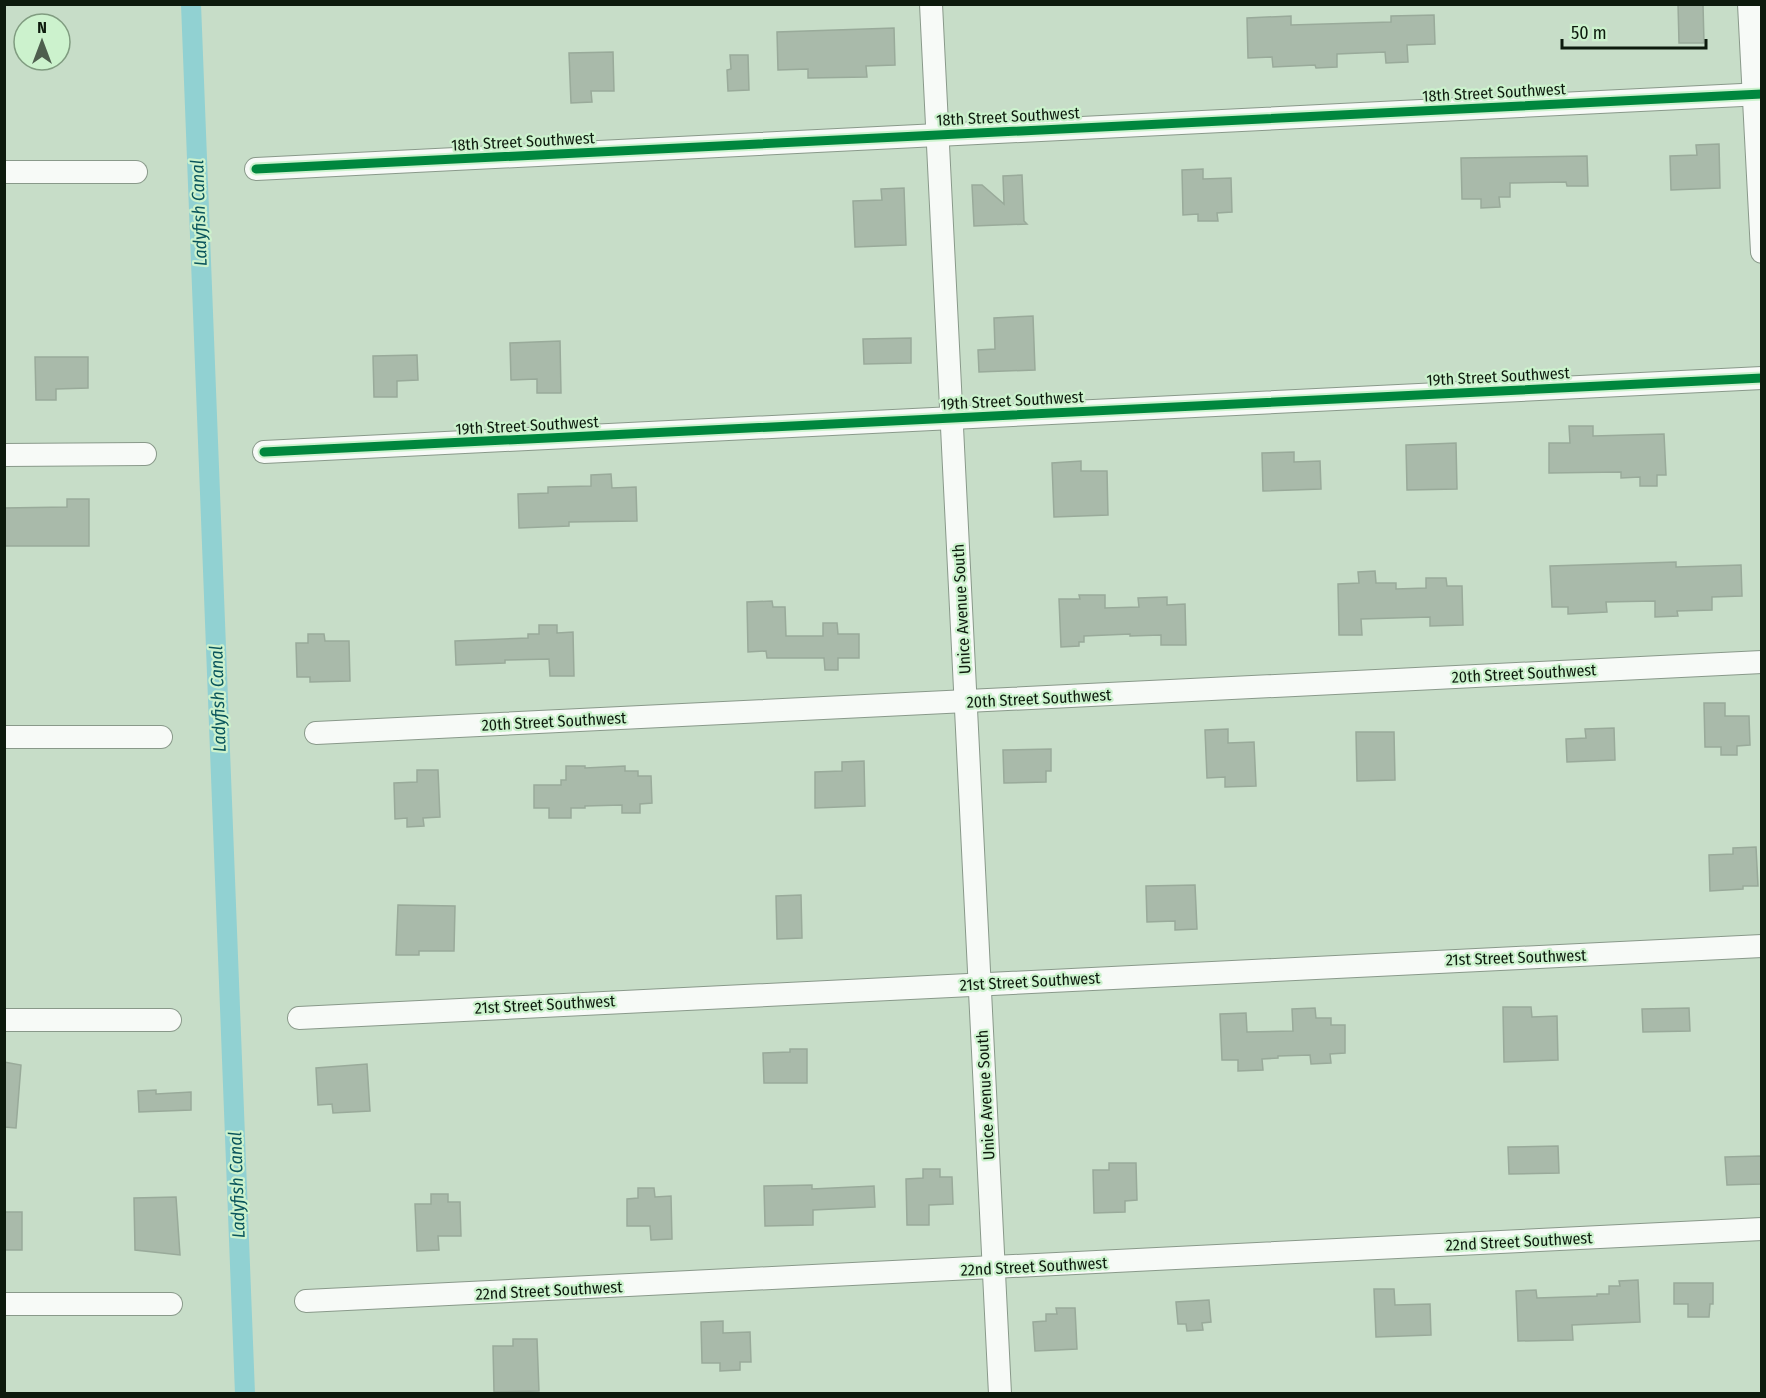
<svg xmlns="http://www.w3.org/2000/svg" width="1766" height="1398" font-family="'Fira Sans Condensed',sans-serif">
  <rect width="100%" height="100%" fill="#c7ddc8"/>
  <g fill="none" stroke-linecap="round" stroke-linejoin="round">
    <path stroke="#91d1d2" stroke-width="20" d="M 191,4 L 245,1394"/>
  </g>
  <g fill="#a9baaa" stroke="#99aa9a" stroke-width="1.5">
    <path d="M 1678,4 L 1703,4 L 1704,43 L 1679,43 Z"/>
    <path d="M 1434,15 L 1435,44 L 1407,45 L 1408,62 L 1386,63 L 1385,52 L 1337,54 L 1337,67 L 1316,68 L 1315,65 L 1273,67 L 1272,57 L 1248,58 L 1247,18 L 1291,16 L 1291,25 L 1391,22 L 1391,16 Z"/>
    <path d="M 894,28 L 895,65 L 866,66 L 867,77 L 808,78 L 808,69 L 778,70 L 777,32 Z"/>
    <path d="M 613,52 L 614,91 L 591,91 L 592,102 L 571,103 L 569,53 Z"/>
    <path d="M 730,55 L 748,55 L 749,90 L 728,91 L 727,70 L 731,69 Z"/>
    <path d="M 1719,144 L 1720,188 L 1671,190 L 1670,156 L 1697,155 L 1696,145 Z"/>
    <path d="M 1587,156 L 1588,186 L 1567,186 L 1566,182 L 1510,183 L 1510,197 L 1499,197 L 1500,207 L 1481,208 L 1481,199 L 1462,199 L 1461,158 Z"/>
    <path d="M 1203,169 L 1203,179 L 1231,178 L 1232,212 L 1217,213 L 1218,221 L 1198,221 L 1198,214 L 1183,215 L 1182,170 Z"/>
    <path d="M 1022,175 L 1024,221 L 1027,224 L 974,226 L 972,185 L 982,185 L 1004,204 L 1003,176 Z"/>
    <path d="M 904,188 L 906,245 L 855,247 L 853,201 L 882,200 L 881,189 Z"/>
    <path d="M 1033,316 L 1035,370 L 979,372 L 978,350 L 995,349 L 994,318 Z"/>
    <path d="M 911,338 L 911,363 L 864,364 L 863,339 Z"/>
    <path d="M 560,341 L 561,393 L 537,393 L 537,379 L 511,380 L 510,343 Z"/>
    <path d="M 417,355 L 418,380 L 397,381 L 397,397 L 374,397 L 373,356 Z"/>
    <path d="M 35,357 L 88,357 L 88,388 L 56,389 L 56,400 L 36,400 Z"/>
    <path d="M 1569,426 L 1593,426 L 1593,436 L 1664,434 L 1666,475 L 1657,475 L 1657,486 L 1640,486 L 1640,477 L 1621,478 L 1621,472 L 1549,473 L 1549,443 L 1570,443 Z"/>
    <path d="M 1456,443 L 1457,489 L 1407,490 L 1406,445 Z"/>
    <path d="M 1294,452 L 1294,462 L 1320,461 L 1321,489 L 1263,491 L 1262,453 Z"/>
    <path d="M 1081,461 L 1081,471 L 1107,471 L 1108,515 L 1054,517 L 1052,463 Z"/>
    <path d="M 611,474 L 612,488 L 636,487 L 637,521 L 569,522 L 569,526 L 519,528 L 518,494 L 548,493 L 548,487 L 591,486 L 591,475 Z"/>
    <path d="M 67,499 L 89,499 L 89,546 L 4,546 L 4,508 L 67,507 Z"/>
    <path d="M 1676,562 L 1676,567 L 1741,565 L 1742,596 L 1712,597 L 1712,610 L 1677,611 L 1678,616 L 1655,617 L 1655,601 L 1606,602 L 1607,612 L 1568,614 L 1568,607 L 1552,607 L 1550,566 Z"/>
    <path d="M 1375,571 L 1376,583 L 1396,583 L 1396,589 L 1426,588 L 1426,578 L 1446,578 L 1447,586 L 1462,586 L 1463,625 L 1430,626 L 1430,617 L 1361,619 L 1362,635 L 1339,635 L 1338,584 L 1359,583 L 1358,572 Z"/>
    <path d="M 1079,595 L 1105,595 L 1105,608 L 1139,607 L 1138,598 L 1167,597 L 1167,605 L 1185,604 L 1186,645 L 1161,645 L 1161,635 L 1130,636 L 1130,634 L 1084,636 L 1084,642 L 1079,642 L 1079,646 L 1061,647 L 1059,599 L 1080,599 Z"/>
    <path d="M 772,601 L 773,607 L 785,607 L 786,636 L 823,636 L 823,623 L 837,623 L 838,634 L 859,634 L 859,658 L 838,658 L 838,670 L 825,670 L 824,658 L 767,658 L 766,651 L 748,652 L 747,602 Z"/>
    <path d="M 539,625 L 557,625 L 557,633 L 573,632 L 574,676 L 550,676 L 549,659 L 505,660 L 505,663 L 456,665 L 455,641 L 528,638 L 528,634 L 539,634 Z"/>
    <path d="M 308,634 L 324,634 L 325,641 L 349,641 L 350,681 L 310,682 L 310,677 L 297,677 L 296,643 L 308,643 Z"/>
    <path d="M 1704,703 L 1725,703 L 1725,716 L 1749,716 L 1750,745 L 1737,746 L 1737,755 L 1721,755 L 1721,747 L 1705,747 Z"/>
    <path d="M 1614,728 L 1615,760 L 1567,762 L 1566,739 L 1586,738 L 1585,729 Z"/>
    <path d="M 1228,729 L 1228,743 L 1254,742 L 1256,786 L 1225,787 L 1225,777 L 1207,778 L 1205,730 Z"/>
    <path d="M 1356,732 L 1394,732 L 1395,780 L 1357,781 Z"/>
    <path d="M 1051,749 L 1051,771 L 1046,771 L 1046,782 L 1004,783 L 1003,750 Z"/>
    <path d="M 864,761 L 865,806 L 815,808 L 815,772 L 842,771 L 842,762 Z"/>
    <path d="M 566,766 L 585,766 L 585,768 L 625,766 L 625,771 L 638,771 L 638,776 L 651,776 L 652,803 L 640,804 L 640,813 L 622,813 L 622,805 L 585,806 L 585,808 L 571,808 L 571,818 L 549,818 L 549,808 L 534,808 L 534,785 L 561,785 L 561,780 L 566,780 Z"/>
    <path d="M 417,770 L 438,770 L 440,817 L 423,818 L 424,826 L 407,827 L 407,818 L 395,819 L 394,783 L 417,782 Z"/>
    <path d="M 1756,847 L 1758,886 L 1743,886 L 1743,889 L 1710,891 L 1709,855 L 1733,854 L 1733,848 Z"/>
    <path d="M 1195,885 L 1197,929 L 1175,930 L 1175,921 L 1147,922 L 1146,886 Z"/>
    <path d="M 801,895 L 802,938 L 777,939 L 776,896 Z"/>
    <path d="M 398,905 L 455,906 L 454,951 L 419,951 L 419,955 L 396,955 Z"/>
    <path d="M 1503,1007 L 1531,1007 L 1532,1017 L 1557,1016 L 1558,1060 L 1504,1062 Z"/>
    <path d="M 1315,1008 L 1316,1018 L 1331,1018 L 1331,1025 L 1345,1025 L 1345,1053 L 1330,1054 L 1331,1063 L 1311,1064 L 1310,1055 L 1278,1056 L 1278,1058 L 1262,1059 L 1263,1070 L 1238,1071 L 1238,1060 L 1222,1060 L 1220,1014 L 1246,1013 L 1247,1032 L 1293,1031 L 1292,1009 Z"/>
    <path d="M 1689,1008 L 1690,1031 L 1643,1032 L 1642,1009 Z"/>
    <path d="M 790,1049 L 807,1049 L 807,1083 L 764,1083 L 763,1053 L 790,1052 Z"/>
    <path d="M 4,1062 L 21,1065 L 16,1128 L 4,1127 Z"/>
    <path d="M 367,1064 L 370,1111 L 333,1113 L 332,1104 L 318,1105 L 316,1068 Z"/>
    <path d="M 156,1090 L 156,1094 L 191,1092 L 191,1110 L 139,1112 L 138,1091 Z"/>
    <path d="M 1558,1146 L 1559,1173 L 1509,1174 L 1508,1147 Z"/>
    <path d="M 1761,1156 L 1761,1184 L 1727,1185 L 1725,1157 Z"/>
    <path d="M 1109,1163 L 1136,1163 L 1137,1200 L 1125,1201 L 1125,1212 L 1094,1213 L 1093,1170 L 1109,1170 Z"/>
    <path d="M 923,1169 L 940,1169 L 940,1177 L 952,1177 L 953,1204 L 929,1205 L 929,1225 L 907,1225 L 906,1179 L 923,1178 Z"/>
    <path d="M 812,1185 L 812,1189 L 874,1186 L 875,1207 L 813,1210 L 813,1225 L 765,1226 L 764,1186 Z"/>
    <path d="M 638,1188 L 654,1188 L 655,1197 L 671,1196 L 672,1239 L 651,1240 L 650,1226 L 627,1226 L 627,1199 L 638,1198 Z"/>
    <path d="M 431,1194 L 448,1194 L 448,1202 L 460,1202 L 461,1236 L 438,1236 L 439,1250 L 417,1251 L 415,1204 L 431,1204 Z"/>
    <path d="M 176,1197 L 180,1255 L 135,1250 L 134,1198 Z"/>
    <rect x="4" y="1212" width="18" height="38"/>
    <path d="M 1638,1280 L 1640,1322 L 1572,1325 L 1573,1340 L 1518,1341 L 1516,1291 L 1536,1290 L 1537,1298 L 1597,1296 L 1597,1294 L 1609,1294 L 1609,1286 L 1620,1286 L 1619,1281 Z"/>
    <path d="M 1674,1283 L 1713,1283 L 1713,1304 L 1710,1304 L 1709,1317 L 1688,1317 L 1688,1304 L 1674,1304 Z"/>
    <path d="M 1374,1289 L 1394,1289 L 1395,1305 L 1430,1304 L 1431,1335 L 1376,1337 Z"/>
    <path d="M 1209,1300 L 1211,1322 L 1202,1323 L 1203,1330 L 1187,1331 L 1186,1324 L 1178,1324 L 1176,1302 Z"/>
    <path d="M 1056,1308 L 1075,1308 L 1077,1349 L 1035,1351 L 1033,1322 L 1046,1321 L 1046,1314 L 1057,1314 Z"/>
    <path d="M 723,1321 L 723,1333 L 750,1332 L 751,1362 L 740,1362 L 740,1370 L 720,1371 L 720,1363 L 702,1363 L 701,1322 Z"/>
    <path d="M 513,1339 L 537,1339 L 539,1391 L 494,1392 L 493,1346 L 513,1346 Z"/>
  </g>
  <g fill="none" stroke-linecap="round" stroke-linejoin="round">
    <g stroke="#89998a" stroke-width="24">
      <g id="minor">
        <path d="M 931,4 L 1000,1394"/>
        <path d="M 1749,4 L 1762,252"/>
        <path d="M 256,169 L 1762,94"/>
        <path d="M 4,172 L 136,172"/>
        <path d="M 264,452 L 1762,378"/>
        <path d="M 4,455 L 145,454"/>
        <path d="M 316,733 L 1762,662"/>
        <path d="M 4,737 L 161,737"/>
        <path d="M 299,1018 L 1762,946"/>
        <path d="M 4,1020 L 170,1020"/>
        <path d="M 306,1301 L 1762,1229"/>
        <path d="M 4,1304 L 171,1304"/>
      </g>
    </g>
    <use href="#minor" stroke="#f7faf7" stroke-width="22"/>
    <g stroke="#ccf2cd" stroke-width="13">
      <g id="cycleway">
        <path d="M 256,169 L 1762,94"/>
        <path d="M 264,452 L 1762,378"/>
      </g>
    </g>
    <use href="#cycleway" stroke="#00873e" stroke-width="9"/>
  </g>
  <g text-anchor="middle" stroke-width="4.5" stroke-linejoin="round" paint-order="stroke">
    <g font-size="16" fill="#0d1a0d" stroke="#ccf2cd">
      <text transform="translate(1494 92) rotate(-3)" y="6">18th Street Southwest</text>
      <text transform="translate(1008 116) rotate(-3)" y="6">18th Street Southwest</text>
      <text transform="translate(523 141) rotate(-3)" y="6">18th Street Southwest</text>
      <text transform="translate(1498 376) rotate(-3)" y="6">19th Street Southwest</text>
      <text transform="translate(1012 400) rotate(-3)" y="6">19th Street Southwest</text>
      <text transform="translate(527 425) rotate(-3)" y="6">19th Street Southwest</text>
      <text transform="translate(961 609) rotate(-93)" y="6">Unice Avenue South</text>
      <text transform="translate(1524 673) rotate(-3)" y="6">20th Street Southwest</text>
      <text transform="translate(1039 698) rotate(-3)" y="6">20th Street Southwest</text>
      <text transform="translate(554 721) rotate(-3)" y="6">20th Street Southwest</text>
      <text transform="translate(1516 957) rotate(-2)" y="6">21st Street Southwest</text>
      <text transform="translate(1030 981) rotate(-3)" y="6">21st Street Southwest</text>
      <text transform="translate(545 1004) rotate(-3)" y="6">21st Street Southwest</text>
      <text transform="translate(985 1095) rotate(-93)" y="6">Unice Avenue South</text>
      <text transform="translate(1519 1241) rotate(-3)" y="6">22nd Street Southwest</text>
      <text transform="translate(1034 1266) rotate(-3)" y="6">22nd Street Southwest</text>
      <text transform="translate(549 1290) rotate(-3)" y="6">22nd Street Southwest</text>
    </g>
    <g font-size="18" font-style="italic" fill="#0a555c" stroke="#ccf2cd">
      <text transform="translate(199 213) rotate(-92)" y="6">Ladyfish Canal</text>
      <text transform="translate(218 699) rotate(-92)" y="6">Ladyfish Canal</text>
      <text transform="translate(237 1185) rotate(-92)" y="6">Ladyfish Canal</text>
    </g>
  </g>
  <rect width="1766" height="1398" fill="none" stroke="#0d1a0d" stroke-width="12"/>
  <g transform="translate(42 42)"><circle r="28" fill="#ccf2cd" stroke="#809c80" stroke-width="1.5"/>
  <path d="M0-4.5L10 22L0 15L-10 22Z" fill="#4e5e4e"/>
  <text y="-9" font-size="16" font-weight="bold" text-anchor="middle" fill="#0d1a0d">N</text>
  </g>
  <path d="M1562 39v9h144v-9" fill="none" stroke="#0d1a0d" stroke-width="3"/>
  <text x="1571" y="39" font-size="18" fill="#0d1a0d" stroke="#ccf2cd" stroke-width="4.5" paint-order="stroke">50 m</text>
</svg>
